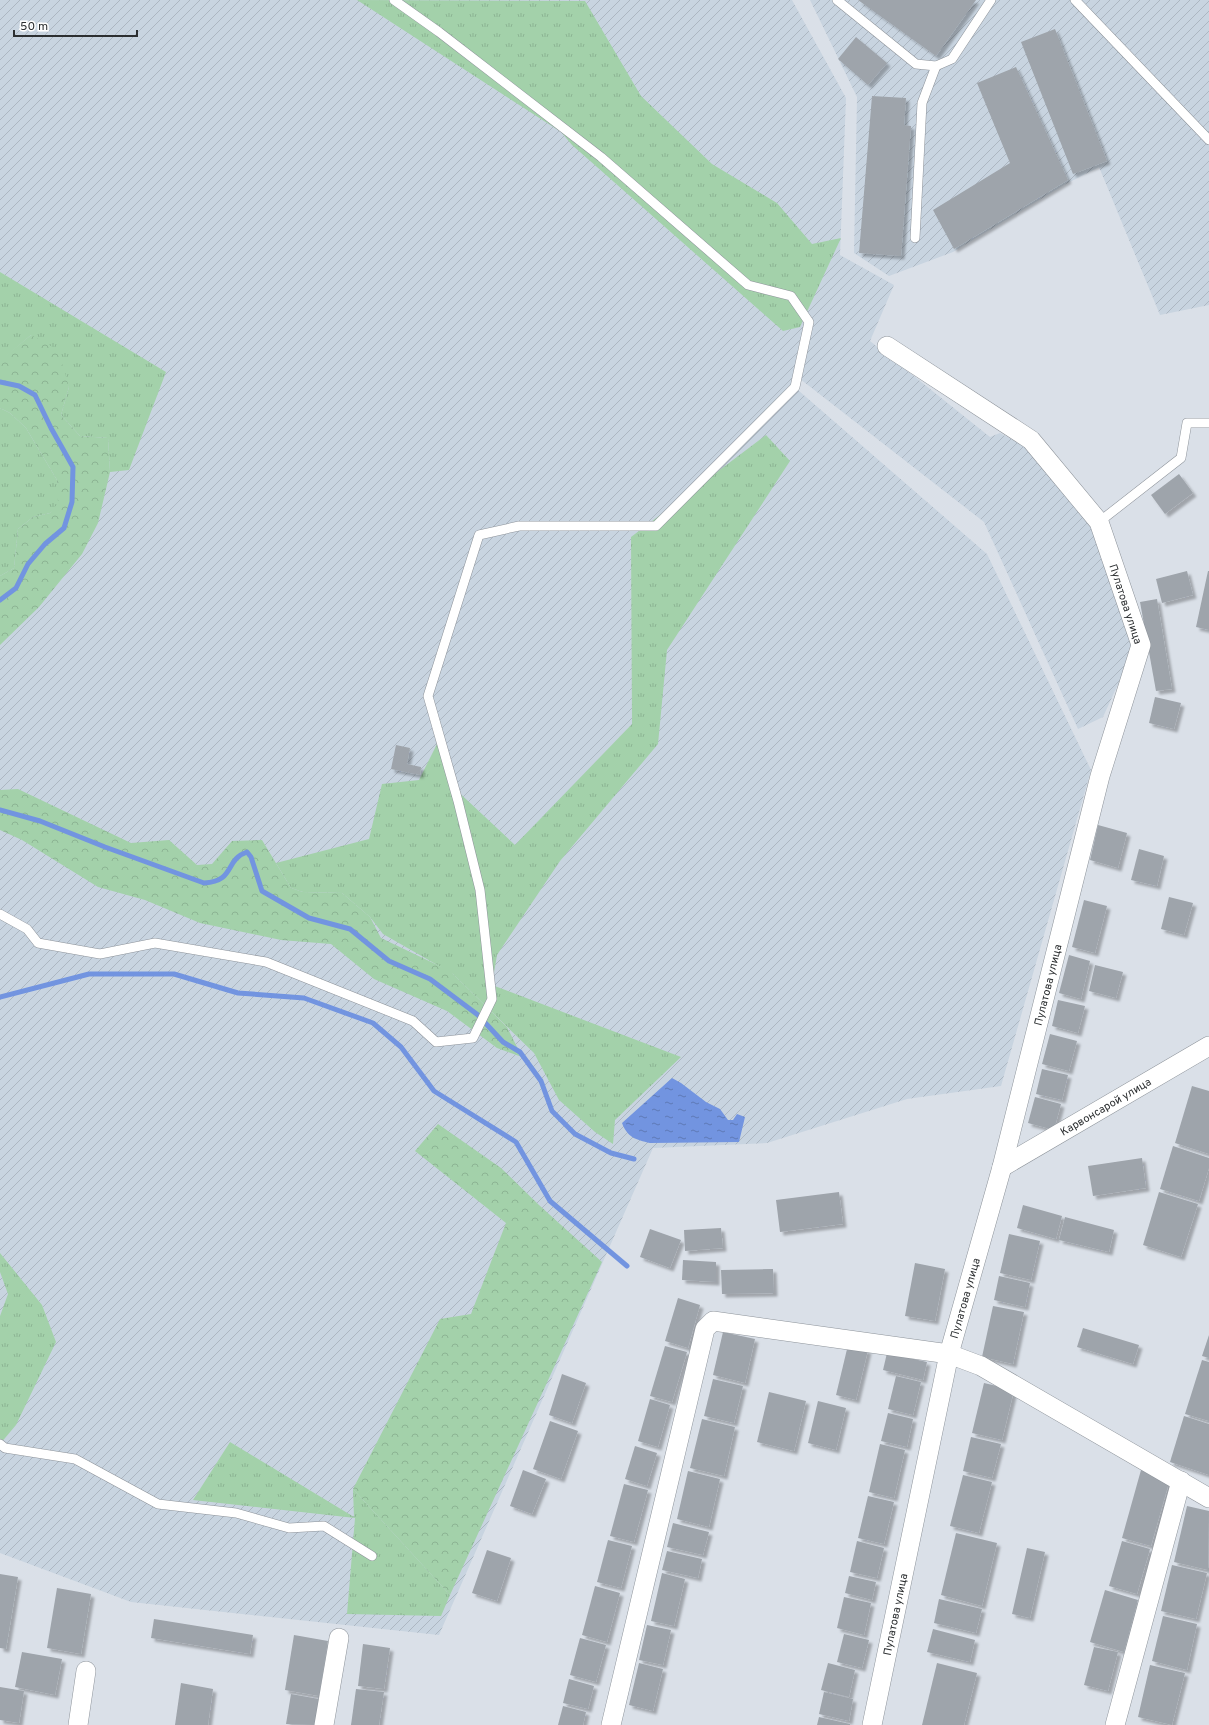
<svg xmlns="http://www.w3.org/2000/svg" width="1209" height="1725" font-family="Overpass,sans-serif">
  <defs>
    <pattern id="industrial-furrows" width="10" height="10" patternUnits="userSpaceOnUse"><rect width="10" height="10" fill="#c8d4e0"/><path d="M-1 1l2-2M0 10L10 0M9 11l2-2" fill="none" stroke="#acb6c1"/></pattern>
    <pattern id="grass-tufts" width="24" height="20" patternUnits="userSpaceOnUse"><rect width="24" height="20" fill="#a3d1aa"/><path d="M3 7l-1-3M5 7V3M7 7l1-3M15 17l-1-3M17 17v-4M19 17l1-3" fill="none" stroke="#8cb493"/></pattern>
    <pattern id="forest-crowns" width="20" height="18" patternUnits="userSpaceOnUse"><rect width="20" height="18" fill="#a3d1aa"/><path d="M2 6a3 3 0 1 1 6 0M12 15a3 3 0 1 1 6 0" fill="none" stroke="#8cb493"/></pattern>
    <pattern id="water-ripples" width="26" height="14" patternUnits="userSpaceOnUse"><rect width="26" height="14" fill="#7294e0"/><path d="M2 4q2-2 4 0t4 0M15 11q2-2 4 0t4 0" fill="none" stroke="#5e79b6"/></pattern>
    <filter id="shadow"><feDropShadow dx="3.5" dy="3.5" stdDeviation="1" flood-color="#0004"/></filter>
  </defs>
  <rect width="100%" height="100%" fill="#dae0e8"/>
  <g fill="url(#industrial-furrows)">
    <path d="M 0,0 L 792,0 L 846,98 L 840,255 L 894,285 L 870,341 L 990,437 L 1000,433 L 1027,448 L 1093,525 L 1135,647 L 1103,717 L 1078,729 L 984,522 L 795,375 L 791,384 L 987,554 L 1091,770 L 1001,1086 L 907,1099 L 767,1143 L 653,1148 L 439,1635 L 131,1602 L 0,1553 Z"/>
    <path d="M 810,0 L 1209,0 L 1209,305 L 1160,315 L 1099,167 L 1064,185 L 953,252 L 889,276 L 854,253 L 857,97 Z"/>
  </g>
  <g fill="url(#grass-tufts)">
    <path d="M 357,0 L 585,1 L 641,96 L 712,164 L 777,203 L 812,244 L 841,238 L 800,327 L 783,331 L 572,145 L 561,132 Z"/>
    <path d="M 0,272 L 166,372 L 129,470 L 110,472 L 108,438 L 80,436 L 61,415 L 69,387 L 31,335 L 4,358 L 0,357 Z"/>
    <path d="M 0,408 L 10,413 L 26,428 L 57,480 L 61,504 L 50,513 L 33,517 L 18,529 L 14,568 L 0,576 Z"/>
    <path d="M 766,435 L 790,461 L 667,650 L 658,744 L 560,861 L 497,955 L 492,985 L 681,1057 L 615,1120 L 613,1144 L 595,1132 L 559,1100 L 534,1053 L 453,974 L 383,934 L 370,917 L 342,893 L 303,892 L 291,888 L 276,863 L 369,839 L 382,784 L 419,780 L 437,744 L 452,786 L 515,845 L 632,724 L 631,537 Z"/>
    <path d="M 0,1253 L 42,1305 L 56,1342 L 16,1425 L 0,1444 L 0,1316 L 8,1294 L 0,1272 Z"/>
    <path d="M 230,1442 L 354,1517 L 353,1489 L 450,1595 L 441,1616 L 347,1614 L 355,1518 L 193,1500 Z"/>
  </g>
  <g fill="url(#forest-crowns)">
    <path d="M 31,335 L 58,350 L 69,387 L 61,415 L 80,436 L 108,438 L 110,472 L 98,523 L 82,554 L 39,607 L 0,645 L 0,576 L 14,568 L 18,529 L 33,517 L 50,513 L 58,503 L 57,480 L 26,428 L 10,413 L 0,408 L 0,357 L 4,357 Z"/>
    <path d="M 18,789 L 131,843 L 169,840 L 197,865 L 212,864 L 232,841 L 262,840 L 291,888 L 303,892 L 342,893 L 370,917 L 381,938 L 450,971 L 507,1027 L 522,1057 L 497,1048 L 447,1011 L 374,979 L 331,944 L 281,940 L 200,923 L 145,900 L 98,887 L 22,840 L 0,830 L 0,790 Z"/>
    <path d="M 438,1124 L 501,1168 L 539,1205 L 602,1262 L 450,1595 L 353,1489 L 440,1319 L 471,1314 L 506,1223 L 415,1151 Z"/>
  </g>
  <path fill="url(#water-ripples)" d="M 672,1078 L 681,1083 L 706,1102 L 720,1109 L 728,1120 L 733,1120 L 737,1114 L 745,1117 L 739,1142 L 650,1143 C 636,1140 627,1137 622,1123 Z"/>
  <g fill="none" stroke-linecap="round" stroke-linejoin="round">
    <g stroke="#7294e0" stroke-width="5">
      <path d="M 0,382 L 19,386 L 35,395 L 51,428 L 73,467 L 72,502 L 64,528 L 45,544 L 28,564 L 16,588 L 0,600"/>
      <path d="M 0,810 L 40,821 L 105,847 L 204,883 C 236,881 224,860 247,852 L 251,857 L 262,891 L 309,918 L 350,929 L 389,961 L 430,979 L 478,1015 L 503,1042 L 520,1052 L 541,1081 L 552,1111 L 575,1134 L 611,1153 L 634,1159"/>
      <path d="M 0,997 L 89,974 L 174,974 L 238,993 L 304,998 L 373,1023 L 401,1047 L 434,1091 L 516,1142 L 550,1201 L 627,1266"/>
    </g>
  </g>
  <g fill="#9ea4ab" filter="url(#shadow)">
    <path d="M 858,0 L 976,0 L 936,56 Z"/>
    <path d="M 1055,29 L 1107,161 L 1073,174 L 1021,42 Z"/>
    <path d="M 856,37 L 887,63 L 868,85 L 838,59 Z"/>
    <path d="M 1016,67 L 1068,180 L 954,249 L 933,210 L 1010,163 L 977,83 Z"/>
    <path d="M 872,96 L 906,98 L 904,125 L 911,126 L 901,256 L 859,253 Z"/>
    <path d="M 1179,474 L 1193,493 L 1165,514 L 1151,495 Z"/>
    <path d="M 1187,571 L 1193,595 L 1162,603 L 1156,579 Z"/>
    <path d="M 1208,571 L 1209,571 L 1209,630 L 1196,627 Z"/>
    <path d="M 1157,599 L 1172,689 L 1156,691 L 1140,602 Z"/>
    <path d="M 1155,697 L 1181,703 L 1174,729 L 1149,723 Z"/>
    <path d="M 396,745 L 410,748 L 407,764 L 421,767 L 420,775 L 391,769 Z"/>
    <path d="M 1098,825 L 1127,833 L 1118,868 L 1090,860 Z"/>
    <path d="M 1139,849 L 1164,856 L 1157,886 L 1131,880 Z"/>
    <path d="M 1169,897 L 1193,903 L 1184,935 L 1161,929 Z"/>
    <path d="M 1084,900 L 1107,906 L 1095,953 L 1072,947 Z"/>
    <path d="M 1069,955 L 1090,961 L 1081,999 L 1059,993 Z"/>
    <path d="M 1095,965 L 1123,972 L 1116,998 L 1089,991 Z"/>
    <path d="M 1058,1000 L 1085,1006 L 1078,1033 L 1052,1026 Z"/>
    <path d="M 1050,1034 L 1077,1041 L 1069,1071 L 1042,1064 Z"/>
    <path d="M 1042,1069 L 1068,1075 L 1062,1100 L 1036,1094 Z"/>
    <path d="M 1192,1086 L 1209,1091 L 1209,1154 L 1175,1143 Z"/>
    <path d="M 1035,1097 L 1061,1104 L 1054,1130 L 1028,1123 Z"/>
    <path d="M 1173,1146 L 1209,1158 L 1209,1168 L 1199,1201 L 1160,1189 Z"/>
    <path d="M 1142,1158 L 1146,1188 L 1093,1196 L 1088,1166 Z"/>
    <path d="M 839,1192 L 843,1224 L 780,1232 L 776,1200 Z"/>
    <path d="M 1159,1192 L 1198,1204 L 1181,1257 L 1143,1245 Z"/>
    <path d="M 1023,1205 L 1062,1216 L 1056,1239 L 1017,1228 Z"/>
    <path d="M 1065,1217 L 1114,1230 L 1109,1252 L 1059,1240 Z"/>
    <path d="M 721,1228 L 723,1248 L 685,1251 L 684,1230 Z"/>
    <path d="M 650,1229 L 681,1240 L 670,1268 L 640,1257 Z"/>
    <path d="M 1009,1234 L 1040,1241 L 1031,1280 L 1000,1273 Z"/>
    <path d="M 683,1260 L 716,1262 L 716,1282 L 682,1280 Z"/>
    <path d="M 915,1263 L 945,1269 L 935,1321 L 905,1316 Z"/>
    <path d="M 773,1269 L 774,1293 L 722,1294 L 721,1270 Z"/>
    <path d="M 999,1276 L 1030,1283 L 1025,1307 L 994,1300 Z"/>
    <path d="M 678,1298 L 700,1305 L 688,1348 L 665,1341 Z"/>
    <path d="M 993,1306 L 1024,1312 L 1013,1364 L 982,1357 Z"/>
    <path d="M 1083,1328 L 1139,1345 L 1133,1364 L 1077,1347 Z"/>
    <path d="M 723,1332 L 755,1339 L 745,1383 L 713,1375 Z"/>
    <path d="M 1209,1335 L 1209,1358 L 1202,1356 Z"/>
    <path d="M 848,1345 L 868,1350 L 856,1400 L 836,1395 Z"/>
    <path d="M 665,1346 L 687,1352 L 672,1402 L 650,1396 Z"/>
    <path d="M 887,1353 L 927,1362 L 923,1380 L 883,1370 Z"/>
    <path d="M 1202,1360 L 1209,1362 L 1209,1421 L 1185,1414 Z"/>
    <path d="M 562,1374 L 586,1383 L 572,1423 L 549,1415 Z"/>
    <path d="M 896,1376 L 921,1382 L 913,1415 L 888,1409 Z"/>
    <path d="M 713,1379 L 743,1386 L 734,1423 L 704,1416 Z"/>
    <path d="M 984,1383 L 1014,1390 L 1002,1440 L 972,1433 Z"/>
    <path d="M 769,1392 L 806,1401 L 794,1451 L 757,1442 Z"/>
    <path d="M 650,1399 L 670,1405 L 658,1447 L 638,1441 Z"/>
    <path d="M 818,1401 L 846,1408 L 836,1450 L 808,1443 Z"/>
    <path d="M 888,1413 L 913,1419 L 907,1447 L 881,1441 Z"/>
    <path d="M 1184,1416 L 1209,1424 L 1209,1475 L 1170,1462 Z"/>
    <path d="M 702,1419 L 735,1427 L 724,1476 L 690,1468 Z"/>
    <path d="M 550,1421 L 578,1431 L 561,1479 L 533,1469 Z"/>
    <path d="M 971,1437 L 1001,1444 L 992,1478 L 963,1471 Z"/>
    <path d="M 880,1444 L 905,1450 L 894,1498 L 869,1492 Z"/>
    <path d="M 635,1446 L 657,1453 L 647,1486 L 625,1479 Z"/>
    <path d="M 523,1470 L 546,1479 L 532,1514 L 510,1506 Z"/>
    <path d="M 1141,1470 L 1170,1479 L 1151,1546 L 1122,1538 Z"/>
    <path d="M 688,1471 L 720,1479 L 709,1527 L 677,1519 Z"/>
    <path d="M 963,1475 L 992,1482 L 979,1533 L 950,1526 Z"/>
    <path d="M 624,1484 L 648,1490 L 634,1542 L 610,1536 Z"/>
    <path d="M 868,1496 L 894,1502 L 884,1544 L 858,1538 Z"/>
    <path d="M 1187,1506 L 1209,1511 L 1208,1570 L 1174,1562 Z"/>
    <path d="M 673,1523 L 709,1532 L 703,1555 L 667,1547 Z"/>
    <path d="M 956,1533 L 997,1543 L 982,1606 L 941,1595 Z"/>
    <path d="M 608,1540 L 632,1546 L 621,1588 L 597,1582 Z"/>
    <path d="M 857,1541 L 884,1548 L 877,1578 L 850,1572 Z"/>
    <path d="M 1122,1541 L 1150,1549 L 1137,1594 L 1109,1586 Z"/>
    <path d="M 1027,1548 L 1045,1552 L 1030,1618 L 1012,1614 Z"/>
    <path d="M 487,1550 L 511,1558 L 497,1601 L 472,1593 Z"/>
    <path d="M 667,1551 L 702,1559 L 698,1578 L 662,1570 Z"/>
    <path d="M 1172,1565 L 1207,1573 L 1196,1619 L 1161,1611 Z"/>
    <path d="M 662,1573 L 685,1579 L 674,1626 L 651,1621 Z"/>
    <path d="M 0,1574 L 18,1577 L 6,1649 L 0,1648 Z"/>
    <path d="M 849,1576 L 876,1582 L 872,1600 L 845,1593 Z"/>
    <path d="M 595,1586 L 620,1593 L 607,1642 L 582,1635 Z"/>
    <path d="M 57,1588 L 91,1594 L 81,1654 L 47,1648 Z"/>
    <path d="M 1105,1590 L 1138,1600 L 1124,1652 L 1090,1642 Z"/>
    <path d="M 844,1597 L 871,1603 L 864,1635 L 837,1628 Z"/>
    <path d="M 939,1599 L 982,1609 L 976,1633 L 934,1623 Z"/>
    <path d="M 1163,1616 L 1197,1624 L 1187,1670 L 1152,1661 Z"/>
    <path d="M 154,1619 L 253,1635 L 250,1654 L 151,1638 Z"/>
    <path d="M 647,1625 L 671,1630 L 663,1665 L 639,1660 Z"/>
    <path d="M 933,1629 L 975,1640 L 970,1662 L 927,1652 Z"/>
    <path d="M 844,1634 L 869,1640 L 862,1668 L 837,1662 Z"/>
    <path d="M 294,1635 L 328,1641 L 319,1696 L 285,1690 Z"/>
    <path d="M 580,1638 L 606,1645 L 596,1682 L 570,1675 Z"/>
    <path d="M 363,1644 L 390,1648 L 384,1689 L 358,1686 Z"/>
    <path d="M 1094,1647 L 1118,1652 L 1108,1691 L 1084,1685 Z"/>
    <path d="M 22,1652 L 62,1659 L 55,1695 L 15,1687 Z"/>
    <path d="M 639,1663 L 663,1669 L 653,1711 L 629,1705 Z"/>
    <path d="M 828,1663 L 855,1670 L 849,1697 L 821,1690 Z"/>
    <path d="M 937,1663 L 977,1673 L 964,1725 L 922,1725 Z"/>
    <path d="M 1150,1665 L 1185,1673 L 1172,1725 L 1138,1717 Z"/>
    <path d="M 569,1679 L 594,1686 L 588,1709 L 563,1703 Z"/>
    <path d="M 181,1683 L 213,1689 L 208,1725 L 175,1725 Z"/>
    <path d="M 0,1687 L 24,1691 L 19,1723 L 0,1720 Z"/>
    <path d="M 356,1689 L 384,1692 L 379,1725 L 351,1725 Z"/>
    <path d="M 824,1692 L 853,1699 L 849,1721 L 819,1714 Z"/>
    <path d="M 291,1694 L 319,1699 L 315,1725 L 286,1724 Z"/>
    <path d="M 563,1706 L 586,1712 L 583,1725 L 558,1725 Z"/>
    <path d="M 819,1717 L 850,1724 L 850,1725 L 817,1725 Z"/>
  </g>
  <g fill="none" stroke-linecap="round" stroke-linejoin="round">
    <g stroke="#8d939a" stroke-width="10">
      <g id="service">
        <path d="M 837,0 L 916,64 L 936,66 L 952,59 L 991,0"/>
        <path d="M 1075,0 L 1209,140"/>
        <path d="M 915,238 L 922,103 L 936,66"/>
        <path d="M 1099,522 L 1181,458 L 1187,423 L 1209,423"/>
        <path d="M 0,914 L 27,929 L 38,943 L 100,954 L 155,943 L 266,962 L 413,1021 L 436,1042 L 473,1038 L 492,999 L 480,890 L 458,801 L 428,696 L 479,535 L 519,526 L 656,526 L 795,387 L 809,322 L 791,296 L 748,285 L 601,157 L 439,32 L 394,0"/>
        <path d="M 0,1444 L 5,1448 L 75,1459 L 158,1504 L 236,1513 L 289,1528 L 324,1526 L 372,1556"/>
      </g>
    </g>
    <g stroke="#8d939a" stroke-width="20">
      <g id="minor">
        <path id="s1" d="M 1002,1167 L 1209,1046"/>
        <path d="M 78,1725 L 86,1671"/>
        <path d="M 324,1725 L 339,1638"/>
        <path d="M 611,1725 L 705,1329 L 713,1321 L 949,1354 L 981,1366 L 1209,1498"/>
        <path id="s2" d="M 872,1725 L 949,1354 L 1002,1167 L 1100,776 L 1141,645 L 1099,522 L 1031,440 L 887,346"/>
        <path d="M 1115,1725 L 1181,1481"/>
      </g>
    </g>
    <use href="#service" stroke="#fff" stroke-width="9"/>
    <use href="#minor" stroke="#fff" stroke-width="19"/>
  </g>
  <g text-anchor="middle" stroke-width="3" stroke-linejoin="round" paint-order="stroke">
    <g font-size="11" fill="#2c2f31" stroke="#fff">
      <text transform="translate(1126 604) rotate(72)" y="4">Пулатова улица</text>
      <text dy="4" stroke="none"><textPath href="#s2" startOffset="761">Пулатова улица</textPath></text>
      <text dy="4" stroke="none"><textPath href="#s1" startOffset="120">Карвонсарой улица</textPath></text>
      <text dy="4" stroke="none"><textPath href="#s2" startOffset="437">Пулатова улица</textPath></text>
      <text dy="4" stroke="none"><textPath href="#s2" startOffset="113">Пулатова улица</textPath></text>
    </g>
  </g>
  <path d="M14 30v6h123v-6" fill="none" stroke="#2c2f31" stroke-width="2"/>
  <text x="20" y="30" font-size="12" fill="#2c2f31" stroke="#ffffff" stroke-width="3" paint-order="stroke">50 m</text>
</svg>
